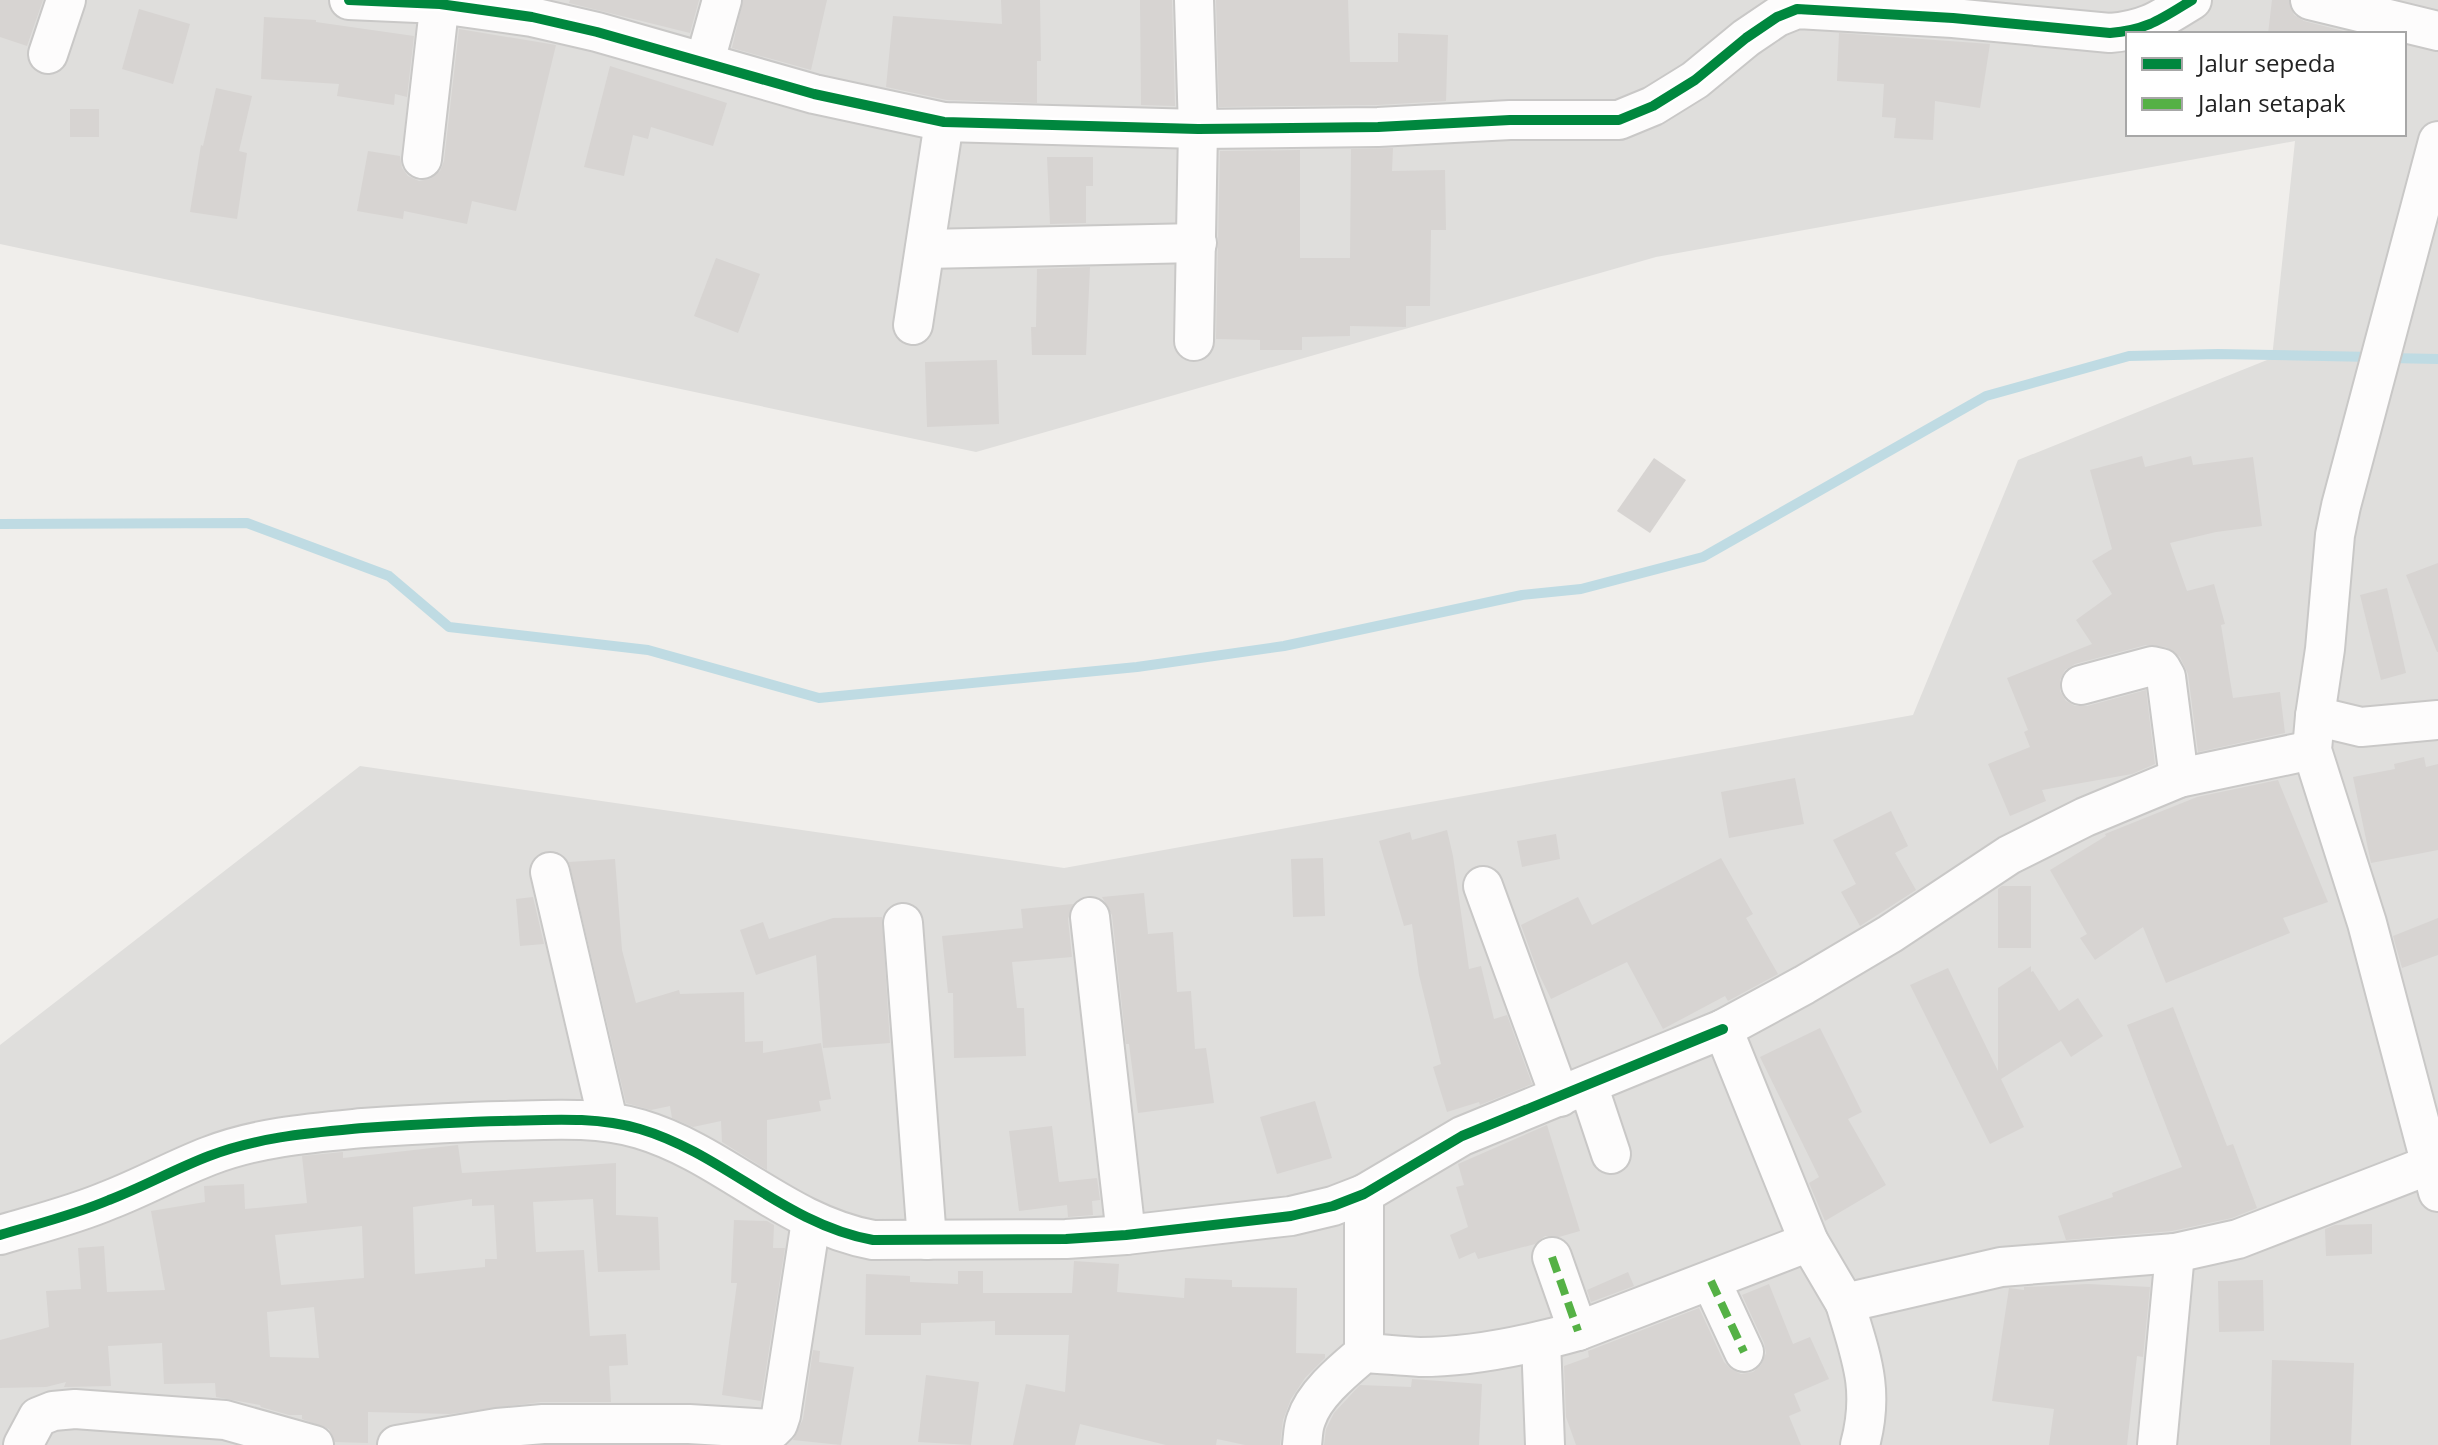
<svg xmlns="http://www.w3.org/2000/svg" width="2438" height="1445" font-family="'Open Sans',sans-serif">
  <rect width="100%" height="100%" fill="#f0eeeb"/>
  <path fill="#dfdedc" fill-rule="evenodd" d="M 0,0 L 2438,0 L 2438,1445 L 0,1445 L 0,1045 L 360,766 L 1064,868 L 1913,715 L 2018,460 L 2272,358 L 2295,141 L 1656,257 L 976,452 L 0,244 ZM 2128,34 L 2404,34 L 2404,134 L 2128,134 Z"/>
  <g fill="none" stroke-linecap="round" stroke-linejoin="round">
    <g stroke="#bfdbe3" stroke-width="10">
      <path d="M 2389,358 L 2438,359"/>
      <path d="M 0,524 L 247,523 L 389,576 L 449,627 L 648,650 L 819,698 L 1137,667 L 1284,646 L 1522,595 L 1581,589 L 1703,557 L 1986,396 L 2129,356 L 2218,354 L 2373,357"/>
    </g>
  </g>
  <g fill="#d7d4d2" fill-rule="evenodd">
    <path d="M 0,0 L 43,0 L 27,46 L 0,37 Z"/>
    <path d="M 570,0 L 699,0 L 690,33 L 569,3 Z"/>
    <path d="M 743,0 L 827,0 L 811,70 L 732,48 Z"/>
    <path d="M 1001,0 L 1040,0 L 1041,61 L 1037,61 L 1037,103 L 947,100 L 886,87 L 893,16 L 1002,24 Z"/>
    <path d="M 1140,0 L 1172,0 L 1175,106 L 1141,105 Z"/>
    <path d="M 1216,0 L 1348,0 L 1350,62 L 1398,62 L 1398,33 L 1448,35 L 1446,101 L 1377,105 L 1219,107 Z"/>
    <path d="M 2272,0 L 2289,0 L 2294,15 L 2304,21 L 2355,34 L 2268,34 Z"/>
    <path d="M 139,9 L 190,24 L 173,84 L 122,69 Z"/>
    <path d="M 264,17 L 316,20 L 316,22 L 414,36 L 407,97 L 395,94 L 394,105 L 337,96 L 339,84 L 261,79 Z"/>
    <path d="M 459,29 L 556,45 L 516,211 L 472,201 L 467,224 L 404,211 L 403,219 L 357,211 L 368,151 L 400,156 L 402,168 L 408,176 L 419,181 L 430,179 L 440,171 L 444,161 Z"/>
    <path d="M 1839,33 L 1990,44 L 1980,108 L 1935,101 L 1933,140 L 1894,138 L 1896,118 L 1882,117 L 1884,84 L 1837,81 Z"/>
    <path d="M 610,66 L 727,103 L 713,146 L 651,127 L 648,139 L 633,135 L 624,176 L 584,167 Z"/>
    <path d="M 216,88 L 252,96 L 239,151 L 247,153 L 237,219 L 190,212 L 201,145 L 203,146 Z"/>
    <rect x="70" y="109" width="29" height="28"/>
    <path d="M 1393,148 L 1392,171 L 1445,170 L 1446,230 L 1431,230 L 1430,306 L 1406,306 L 1406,327 L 1350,326 L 1350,336 L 1302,337 L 1302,350 L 1260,350 L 1260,340 L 1216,339 L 1220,151 L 1300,150 L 1300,258 L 1350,258 L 1351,149 Z"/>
    <path d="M 1047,157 L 1093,157 L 1093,186 L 1086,186 L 1086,223 L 1050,224 Z"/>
    <path d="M 716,258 L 760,274 L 738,333 L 694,316 Z"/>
    <path d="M 1090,267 L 1086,355 L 1032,355 L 1031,327 L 1036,327 L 1037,269 Z"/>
    <path d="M 997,360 L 999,424 L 927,427 L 925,362 Z"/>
    <path d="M 2142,456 L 2145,467 L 2191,456 L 2193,465 L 2253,457 L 2262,526 L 2216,532 L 2170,543 L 2187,591 L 2214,584 L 2225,624 L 2221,625 L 2233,698 L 2280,692 L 2285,733 L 2198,752 L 2188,674 L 2180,657 L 2166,647 L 2146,645 L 2075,664 L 2065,670 L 2060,680 L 2060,691 L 2066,701 L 2075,706 L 2087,706 L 2146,690 L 2155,764 L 2132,774 L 2042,790 L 2046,801 L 2010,816 L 1988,764 L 2030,747 L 2024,732 L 2028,730 L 2007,678 L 2092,644 L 2076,620 L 2112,594 L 2092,561 L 2112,549 L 2090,470 Z"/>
    <path d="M 1654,458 L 1686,480 L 1650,533 L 1617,511 Z"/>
    <path d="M 2438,563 L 2438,652 L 2437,652 L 2406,575 Z"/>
    <path d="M 2387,588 L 2406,673 L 2381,680 L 2360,595 Z"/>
    <path d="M 2424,757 L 2426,767 L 2438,764 L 2438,850 L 2371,863 L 2353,777 L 2395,769 L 2394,764 Z"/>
    <path d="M 1795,778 L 1804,824 L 1729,838 L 1721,792 Z"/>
    <path d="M 2278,780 L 2328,902 L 2283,918 L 2290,933 L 2166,983 L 2143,927 L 2095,960 L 2080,938 L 2087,934 L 2050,870 L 2106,836 L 2105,834 L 2197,797 Z"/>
    <path d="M 1891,811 L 1908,846 L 1895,853 L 1916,890 L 1860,926 L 1841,892 L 1856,884 L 1833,840 Z"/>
    <path d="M 1447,830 L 1453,856 L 1469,969 L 1481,966 L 1494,1019 L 1507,1015 L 1532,1084 L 1480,1105 L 1479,1102 L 1447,1112 L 1433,1067 L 1441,1064 L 1419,975 L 1412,924 L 1404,926 L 1379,841 L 1410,832 L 1412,840 Z"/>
    <path d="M 1556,834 L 1560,859 L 1522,867 L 1517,841 Z"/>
    <path d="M 1323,858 L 1325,916 L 1293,917 L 1291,859 Z"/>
    <path d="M 1721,858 L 1753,914 L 1746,918 L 1778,974 L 1728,1001 L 1725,996 L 1663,1029 L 1627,962 L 1551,999 L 1538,972 L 1521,925 L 1578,897 L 1592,925 Z"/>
    <path d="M 615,859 L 622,950 L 636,1003 L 679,990 L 680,994 L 744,992 L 745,1042 L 763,1041 L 763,1053 L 821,1043 L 831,1099 L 819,1101 L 821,1111 L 767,1120 L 767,1170 L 722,1142 L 721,1121 L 693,1127 L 672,1118 L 670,1106 L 651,1110 L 626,1103 L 569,862 Z"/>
    <path d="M 2002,886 L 2031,886 L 2031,948 L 1998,948 L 1998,889 Z"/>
    <path d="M 1144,893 L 1148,934 L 1173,932 L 1177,992 L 1191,991 L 1195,1049 L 1206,1048 L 1214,1103 L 1138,1113 L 1129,1044 L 1126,1044 L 1112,915 L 1102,897 Z"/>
    <path d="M 533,897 L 544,944 L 520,946 L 516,899 Z"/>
    <path d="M 1073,904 L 1068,919 L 1072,957 L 1012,962 L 1017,1008 L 1024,1008 L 1026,1056 L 954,1058 L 953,993 L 948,993 L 942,936 L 1023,928 L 1021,909 Z"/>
    <path d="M 882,917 L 890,1043 L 823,1048 L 816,955 L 756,975 L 740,930 L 763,922 L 769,939 L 833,918 Z"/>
    <path d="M 2438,918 L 2438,955 L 2402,968 L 2393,936 Z"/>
    <path d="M 2031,966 L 2031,972 L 2033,971 L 2059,1011 L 2078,998 L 2103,1036 L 2071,1057 L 2061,1041 L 2001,1079 L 2024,1127 L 1990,1144 L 1910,985 L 1948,968 L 1998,1071 L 1998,988 Z"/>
    <path d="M 2173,1007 L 2227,1146 L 2233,1144 L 2257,1208 L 2232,1218 L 2172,1231 L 2066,1240 L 2058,1216 L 2113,1197 L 2112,1193 L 2182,1167 L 2127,1025 Z"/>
    <path d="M 1820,1028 L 1862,1112 L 1848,1119 L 1886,1185 L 1825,1221 L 1809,1183 L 1819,1177 L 1760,1057 Z"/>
    <path d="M 1315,1101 L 1332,1158 L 1277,1174 L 1260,1117 Z"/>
    <path d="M 1547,1125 L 1580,1231 L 1559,1237 L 1545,1236 L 1535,1244 L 1478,1259 L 1475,1252 L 1459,1259 L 1450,1235 L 1468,1227 L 1456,1187 L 1464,1185 L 1458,1164 Z"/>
    <path d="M 1052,1126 L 1059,1182 L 1097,1178 L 1100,1200 L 1092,1201 L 1093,1215 L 1068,1217 L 1067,1205 L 1019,1211 L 1009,1131 Z"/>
    <path d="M 458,1145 L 462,1173 L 616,1163 L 616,1215 L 658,1217 L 660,1270 L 598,1272 L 593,1199 L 533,1202 L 536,1252 L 584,1250 L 590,1336 L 626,1334 L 628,1365 L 609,1366 L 611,1402 L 541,1402 L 450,1414 L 368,1412 L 368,1443 L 335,1442 L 329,1429 L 302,1419 L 302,1415 L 289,1415 L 261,1407 L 260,1405 L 216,1397 L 215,1383 L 164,1384 L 162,1343 L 108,1346 L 111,1386 L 64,1387 L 66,1382 L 46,1387 L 0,1388 L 0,1340 L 49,1327 L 46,1291 L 81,1289 L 78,1248 L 104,1246 L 107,1292 L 165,1290 L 151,1211 L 205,1202 L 204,1186 L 244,1184 L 245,1209 L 307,1203 L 302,1156 L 343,1152 L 343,1158 ZM 472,1199 L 472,1206 L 494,1205 L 497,1259 L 485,1259 L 485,1267 L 415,1274 L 413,1207 ZM 362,1226 L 364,1278 L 281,1285 L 275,1235 ZM 314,1307 L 319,1358 L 270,1357 L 267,1312 Z"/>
    <path d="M 734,1220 L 767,1221 L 774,1225 L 773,1248 L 785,1248 L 761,1401 L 722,1395 L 737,1283 L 731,1283 Z"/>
    <path d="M 2372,1224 L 2372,1254 L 2326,1256 L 2325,1229 L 2335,1225 Z"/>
    <path d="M 1074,1261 L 1119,1264 L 1117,1292 L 1184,1298 L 1185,1278 L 1232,1280 L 1232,1287 L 1297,1288 L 1296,1353 L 1325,1354 L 1325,1358 L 1305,1378 L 1291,1399 L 1283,1420 L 1280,1445 L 1245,1445 L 1217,1439 L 1216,1445 L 1166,1445 L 1080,1424 L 1075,1445 L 1013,1445 L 1026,1384 L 1065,1392 L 1069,1335 L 995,1335 L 995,1321 L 921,1323 L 921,1335 L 865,1335 L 866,1274 L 910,1276 L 910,1282 L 958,1284 L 958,1271 L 983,1271 L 983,1293 L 1072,1293 Z"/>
    <path d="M 1628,1272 L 1634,1286 L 1591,1302 L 1587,1290 Z"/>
    <path d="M 2263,1280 L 2264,1331 L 2219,1332 L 2218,1281 Z"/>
    <path d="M 1769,1284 L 1793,1344 L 1810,1337 L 1829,1379 L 1794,1394 L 1801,1411 L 1789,1416 L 1801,1445 L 1576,1445 L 1566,1417 L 1564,1366 L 1589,1357 L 1588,1351 L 1699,1308 L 1724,1362 L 1731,1369 L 1741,1374 L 1753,1372 L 1761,1365 L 1766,1353 L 1764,1343 L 1742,1295 Z"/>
    <path d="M 2088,1284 L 2150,1287 L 2143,1357 L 2137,1356 L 2127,1445 L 2049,1445 L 2054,1409 L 1992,1401 L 2009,1288 L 2024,1290 L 2024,1287 Z"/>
    <path d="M 813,1350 L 820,1351 L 819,1362 L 854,1367 L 841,1445 L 793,1440 L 803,1419 Z"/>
    <path d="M 2272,1360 L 2354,1363 L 2351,1445 L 2270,1445 Z"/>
    <path d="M 926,1375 L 979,1382 L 971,1445 L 918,1442 Z"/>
    <path d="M 1412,1379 L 1482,1384 L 1479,1445 L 1324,1445 L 1326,1429 L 1334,1413 L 1360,1385 L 1411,1387 Z"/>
  </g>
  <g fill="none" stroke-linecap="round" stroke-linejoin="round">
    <g stroke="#c9c8c7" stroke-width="42">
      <g id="minor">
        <path d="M 349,0 L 440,4 L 532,17 L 597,32 L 814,94 L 944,122 L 1198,129 L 1378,127 L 1510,120 L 1619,120 L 1653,106 L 1695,80 L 1746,38 L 1777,17 L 1797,9 L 1953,18 L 2110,33 C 2147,30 2161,19 2192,0"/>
        <path d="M 2310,0 L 2438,31"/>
        <path d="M 48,54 L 66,0"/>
        <path d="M 705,61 L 722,0"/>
        <path d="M 2438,141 L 2341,506 L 2335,535 L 2325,649 L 2315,716 L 2312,750 L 2367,923 L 2438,1192"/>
        <path d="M 422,159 L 440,0"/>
        <path d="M 925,249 L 1197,243"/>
        <path d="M 913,325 L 944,122"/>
        <path d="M 1194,341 L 1198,129 L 1194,0"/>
        <path d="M 2081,685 L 2152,666 L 2161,668 L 2166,677 L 2179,778"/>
        <path d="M 2315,716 L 2361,727 L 2438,720"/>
        <path d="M 2312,750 L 2179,778 L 2085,817 L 2009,855 L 1890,934 L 1804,985 L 1723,1029 L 1809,1242 L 1845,1303 L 2001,1267 L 2175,1253 L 2238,1239 L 2432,1164"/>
        <path d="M 550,872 L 608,1121"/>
        <path d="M 1483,886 L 1560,1097"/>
        <path d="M 1090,917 L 1126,1235"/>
        <path d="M 903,923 L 927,1240"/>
        <path d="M 1588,1085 L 1611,1154"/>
        <path d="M 1364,1194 L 1364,1353"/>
        <path d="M 0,1235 C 37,1224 74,1215 109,1200 C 143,1187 175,1169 209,1156 C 258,1137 310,1133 363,1128 C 409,1125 455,1122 502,1121 C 548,1120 595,1116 640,1129 C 724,1154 785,1224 873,1240 L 1066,1239 L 1126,1235 L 1291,1216 L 1333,1206 L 1364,1194 L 1462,1136 L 1723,1029"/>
        <path d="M 1552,1257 L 1578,1331"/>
        <path d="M 1711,1281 L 1744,1352"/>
        <path d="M 1845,1303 C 1861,1357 1875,1389 1860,1445"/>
        <path d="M 1541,1341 L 1545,1445"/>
        <path d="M 23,1445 L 38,1417 L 53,1411 L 75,1409 L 225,1420 L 314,1445"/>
        <path d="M 397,1445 L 497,1428 L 543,1424 L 689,1424 L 773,1429 L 778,1424 L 781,1415 L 811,1221"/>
        <path d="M 1302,1445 C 1303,1437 1303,1427 1306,1420 C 1314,1394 1344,1370 1364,1353 C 1382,1354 1401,1356 1420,1357 C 1472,1357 1528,1345 1578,1331 L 1809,1242"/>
        <path d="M 2157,1445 L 2175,1253"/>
      </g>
    </g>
    <use href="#minor" stroke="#fdfcfc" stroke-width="38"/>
    <g stroke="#55b145" stroke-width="8" stroke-dasharray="16 8" stroke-linecap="butt">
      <path d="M 1552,1257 L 1578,1331"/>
      <path d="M 1711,1281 L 1744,1352"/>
    </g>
    <g stroke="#fff" stroke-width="15">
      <g id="cycleway">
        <path d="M 349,0 L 440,4 L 532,17 L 597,32 L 814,94 L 944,122 L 1198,129 L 1378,127 L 1510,120 L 1619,120 L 1653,106 L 1695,80 L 1746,38 L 1777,17 L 1797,9 L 1953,18 L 2110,33 C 2147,30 2161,19 2192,0"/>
        <path d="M 0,1235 C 37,1224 74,1215 109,1200 C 143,1187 175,1169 209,1156 C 258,1137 310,1133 363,1128 C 409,1125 455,1122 502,1121 C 548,1120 595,1116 640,1129 C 724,1154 785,1224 873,1240 L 1066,1239 L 1126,1235 L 1291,1216 L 1333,1206 L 1364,1194 L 1462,1136 L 1723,1029"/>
      </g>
    </g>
    <use href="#cycleway" stroke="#00873e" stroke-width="10"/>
  </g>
  <rect x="2126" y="32" width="280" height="104" fill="#ffffff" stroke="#a7a7a7" stroke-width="2"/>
  <rect x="2142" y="58" width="40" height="12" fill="#00873e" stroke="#a7a7a7" stroke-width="2"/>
  <text x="2198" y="72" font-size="24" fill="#222222">Jalur sepeda</text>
  <rect x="2142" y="98" width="40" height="12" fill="#55b145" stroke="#a7a7a7" stroke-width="2"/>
  <text x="2198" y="112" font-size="24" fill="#222222">Jalan setapak</text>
</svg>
